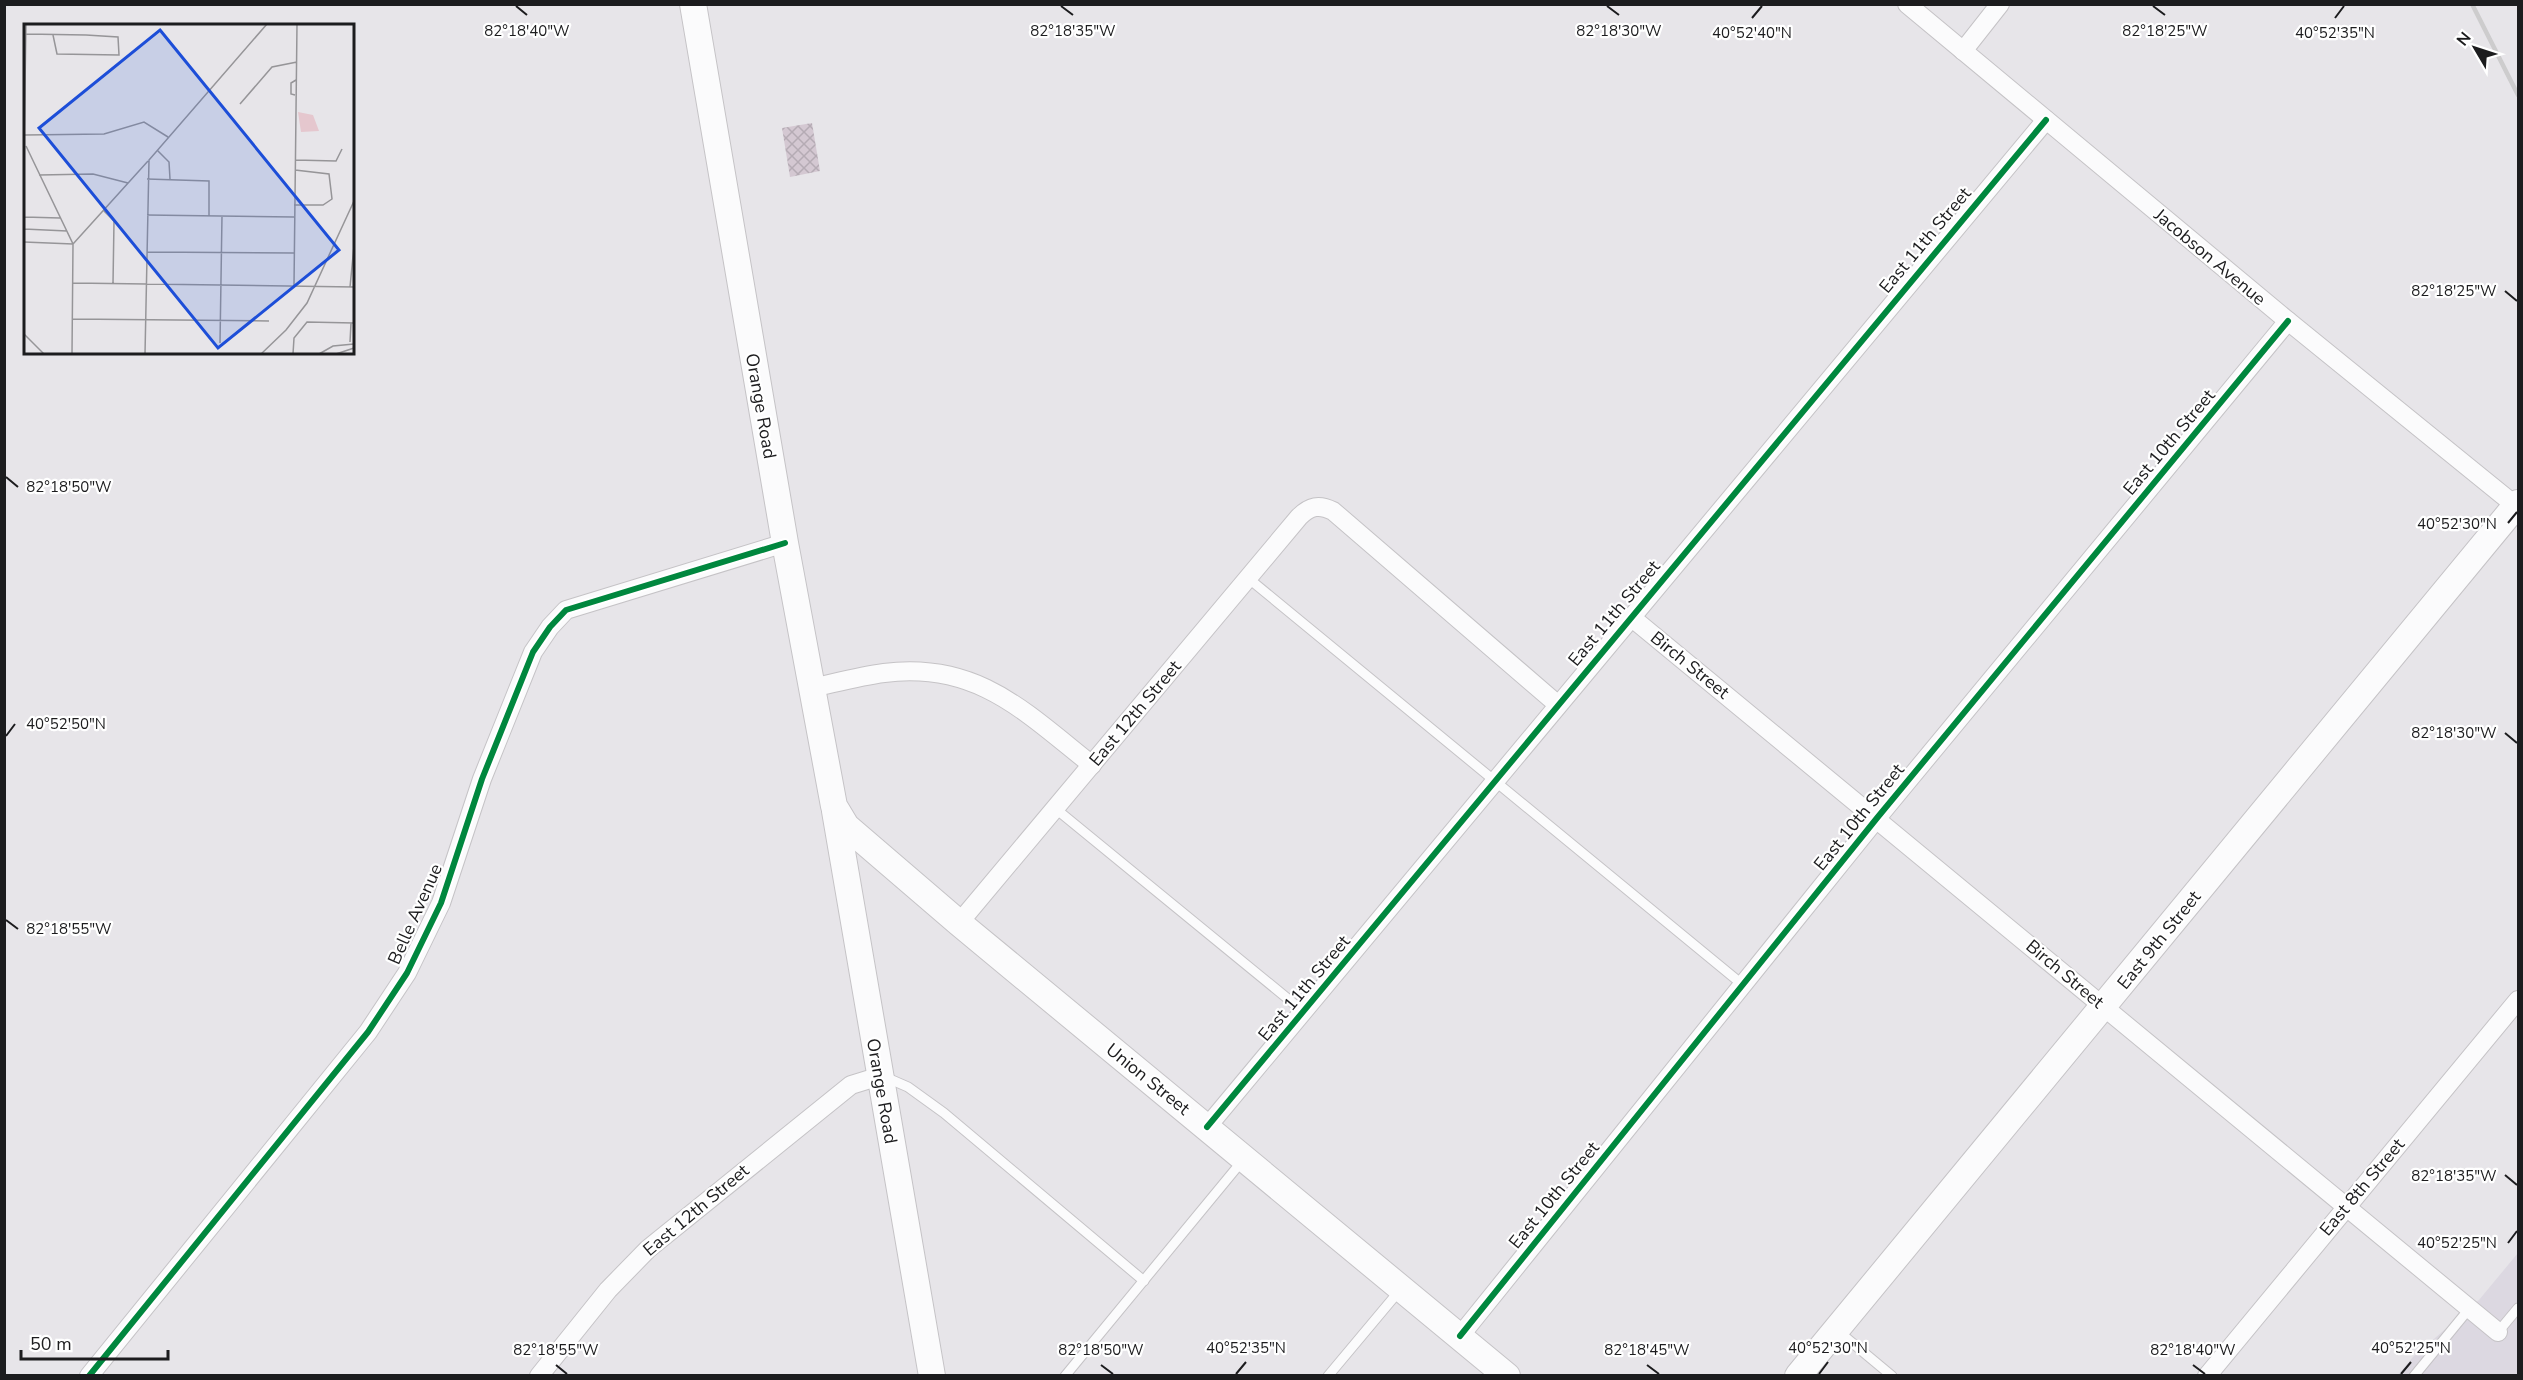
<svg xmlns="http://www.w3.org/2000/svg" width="2523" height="1380" font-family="'Nunito Sans',sans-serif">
  <defs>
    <pattern id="building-cross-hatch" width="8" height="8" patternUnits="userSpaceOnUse" patternTransform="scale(1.5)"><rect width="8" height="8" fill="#d4c8d2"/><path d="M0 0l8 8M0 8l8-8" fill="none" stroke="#b5abb4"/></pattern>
  </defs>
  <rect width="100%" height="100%" fill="#e7e5e9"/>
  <path fill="#dcd8e1" d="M 2518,1253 L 2518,1375 L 2397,1376 L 2413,1357 L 2479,1300 Z"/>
  <path fill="url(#building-cross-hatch)" d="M 812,123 L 820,171 L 790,177 L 782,128 Z"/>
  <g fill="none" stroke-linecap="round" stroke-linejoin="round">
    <g stroke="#c5c3c6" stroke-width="11">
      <g id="lane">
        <path d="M 1248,578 L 1743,985"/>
        <path d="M 1056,809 L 1304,1012"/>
        <path d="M 885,1077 L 908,1087 L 944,1113 L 1144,1281"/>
        <path d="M 1838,1331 L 1892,1376"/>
        <path d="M 2498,1332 L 2518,1308"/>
        <path d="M 1065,1376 L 1243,1160"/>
        <path d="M 1328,1376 L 1400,1290"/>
        <path d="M 2414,1376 L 2469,1309"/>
      </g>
    </g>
    <g stroke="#c5c3c6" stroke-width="20">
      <g id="street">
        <path d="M 1907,4 L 2288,321 L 2516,506"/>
        <path d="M 1963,51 L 2000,4"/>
        <path d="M 1631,617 L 2498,1332"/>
        <path d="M 812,688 C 835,683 860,676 884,673 C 977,661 1025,712 1092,765"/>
        <path d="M 959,923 L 1299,517 C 1310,506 1319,504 1333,511 L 1557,704"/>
        <path d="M 1207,1127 L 2046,120"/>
        <path d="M 1460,1336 L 1877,818 L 2288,321"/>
        <path d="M 89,1376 L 368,1032 L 407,973 L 441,903 L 482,779 L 533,652 L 550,627 L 566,610 L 785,543"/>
        <path d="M 539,1376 L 608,1290 L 648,1249 L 851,1085 L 880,1076"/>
        <path d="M 2207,1376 L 2518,1000"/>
      </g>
    </g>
    <g stroke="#c5c3c6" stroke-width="28">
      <g id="secondary">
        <path d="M 693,4 L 785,543 L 834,806 L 846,826 L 959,923 L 1507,1376"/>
        <path d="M 835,811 L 932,1376"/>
        <path d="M 1798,1376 L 2518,503"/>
      </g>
    </g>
    <use href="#lane" stroke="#fbfbfc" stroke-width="9"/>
    <use href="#street" stroke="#fbfbfc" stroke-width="18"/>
    <use href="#secondary" stroke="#fbfbfc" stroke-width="26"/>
    <path stroke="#cdcccd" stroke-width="4.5" d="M 2472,4 L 2518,95"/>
    <g stroke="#fff" stroke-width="10">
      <g id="cycleway">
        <path d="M 1207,1127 L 2046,120"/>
        <path d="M 1460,1336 L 1877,818 L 2288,321"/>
        <path d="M 89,1376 L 368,1032 L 407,973 L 441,903 L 482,779 L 533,652 L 550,627 L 566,610 L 785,543"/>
      </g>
    </g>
    <use href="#cycleway" stroke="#00873e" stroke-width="6"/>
  </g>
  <path fill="none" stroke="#1c1c1e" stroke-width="2" d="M 516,6 L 527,15M 1061,6 L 1073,15M 1607,6 L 1619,15M 2153,6 L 2165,15M 1752,18 L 1762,6M 2335,18 L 2344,6M 2505,291 L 2517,301M 6,477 L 18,487M 2508,523 L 2517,512M 2505,733 L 2517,743M 6,736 L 15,724M 6,920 L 18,929M 2505,1175 L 2517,1185M 2508,1243 L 2517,1231M 556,1365 L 567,1374M 1101,1365 L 1113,1374M 1647,1365 L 1659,1374M 2193,1365 L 2205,1374M 1236,1374 L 1246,1362M 1819,1374 L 1828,1362M 2401,1374 L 2411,1362"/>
  <g text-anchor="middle" stroke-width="4.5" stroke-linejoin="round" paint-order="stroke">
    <g font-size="18" fill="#1c1c1e" stroke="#fff">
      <text transform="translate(1925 240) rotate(-50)" y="6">East 11th Street</text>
      <text transform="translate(2210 257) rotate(40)" y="6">Jacobson Avenue</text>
      <text transform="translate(761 406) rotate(80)" y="6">Orange Road</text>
      <text transform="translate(2169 442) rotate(-50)" y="6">East 10th Street</text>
      <text transform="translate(1614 613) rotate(-50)" y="6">East 11th Street</text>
      <text transform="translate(1690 665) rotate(39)" y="6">Birch Street</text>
      <text transform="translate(1135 713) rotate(-50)" y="6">East 12th Street</text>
      <text transform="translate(1859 817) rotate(-51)" y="6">East 10th Street</text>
      <text transform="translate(415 914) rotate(-66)" y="6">Belle Avenue</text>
      <text transform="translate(2159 940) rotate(-51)" y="6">East 9th Street</text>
      <text transform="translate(2065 974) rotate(40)" y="6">Birch Street</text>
      <text transform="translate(1304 988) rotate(-50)" y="6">East 11th Street</text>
      <text transform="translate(1148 1079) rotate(39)" y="6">Union Street</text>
      <text transform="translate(882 1091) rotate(80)" y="6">Orange Road</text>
      <text transform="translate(2362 1187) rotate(-50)" y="6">East 8th Street</text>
      <text transform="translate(1554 1195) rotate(-51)" y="6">East 10th Street</text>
      <text transform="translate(696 1210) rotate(-40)" y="6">East 12th Street</text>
    </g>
  </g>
  <g transform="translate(24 24)">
    <rect width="330" height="330" fill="#e7e5e9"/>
    <path d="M 274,88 L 289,91 L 295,107 L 277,108 Z" fill="#e5c7ce"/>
    <path fill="none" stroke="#969598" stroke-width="1.5" d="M 2,10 L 62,11 L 94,13 L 95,31 L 33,30 L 29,11M 271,71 L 267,70 L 267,59 L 272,56M 216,80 L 248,43 L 273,38M 1,111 L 80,110 L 120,98 L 144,113M 2,122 L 49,220 L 48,330M 0,123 L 2,0M 133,126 L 145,138 L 146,155M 271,136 L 312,137 L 318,125M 15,151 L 69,150 L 104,159M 123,155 L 185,157 L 185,192M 0,160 L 0,210M 270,181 L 299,181 L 308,175 L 305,150 L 271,146M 80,187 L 90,197 L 89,260M 123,191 L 270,193M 0,193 L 36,194M 0,205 L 43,207M 0,218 L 49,220M 49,220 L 124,137M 123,228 L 270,229M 49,259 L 330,263M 270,262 L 273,0M 326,263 L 330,222M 48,295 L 245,297M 0,310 L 20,330M 326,318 L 327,299M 196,319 L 198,192M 121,330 L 125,136 L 243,0M 237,330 L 262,306 L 283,279 L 330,177M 269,330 L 270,314 L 283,298 L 330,299M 295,330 L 309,322 L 330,320M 312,330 L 330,324"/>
    <path fill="#1d4ed8" fill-opacity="0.15" stroke="#1d4ed8" stroke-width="3" d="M 136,6 L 315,226 L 194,324 L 15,104 Z"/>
    <rect width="330" height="330" fill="none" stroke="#1c1c1e" stroke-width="3"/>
  </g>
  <g font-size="15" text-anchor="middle" fill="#1c1c1e" stroke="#fff" stroke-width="4.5" stroke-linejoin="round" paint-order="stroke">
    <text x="2165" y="36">82°18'25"W</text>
    <text x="527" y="36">82°18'40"W</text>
    <text x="1073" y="36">82°18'35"W</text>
    <text x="1619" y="36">82°18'30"W</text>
    <text x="1752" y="38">40°52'40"N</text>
    <text x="2335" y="38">40°52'35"N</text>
    <text x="2454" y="296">82°18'25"W</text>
    <text x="69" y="492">82°18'50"W</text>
    <text x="2457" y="529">40°52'30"N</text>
    <text x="66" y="729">40°52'50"N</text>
    <text x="2454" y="738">82°18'30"W</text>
    <text x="69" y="934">82°18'55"W</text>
    <text x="2454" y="1181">82°18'35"W</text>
    <text x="2457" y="1248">40°52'25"N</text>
    <text x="1246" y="1353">40°52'35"N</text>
    <text x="1828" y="1353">40°52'30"N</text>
    <text x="2411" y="1353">40°52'25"N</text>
    <text x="556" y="1355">82°18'55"W</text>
    <text x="1101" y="1355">82°18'50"W</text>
    <text x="1647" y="1355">82°18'45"W</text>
    <text x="2193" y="1355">82°18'40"W</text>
  </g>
  <rect width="2523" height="1380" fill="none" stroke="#1c1c1e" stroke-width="12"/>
  <g transform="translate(2475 48) rotate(309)" stroke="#ffffff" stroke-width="4.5" paint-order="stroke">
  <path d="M0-4.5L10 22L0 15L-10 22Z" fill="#1c1c1e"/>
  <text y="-9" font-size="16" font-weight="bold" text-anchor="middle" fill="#1c1c1e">N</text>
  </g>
  <path d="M21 1350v9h147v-9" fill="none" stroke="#1c1c1e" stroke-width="3"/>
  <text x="30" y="1350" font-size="18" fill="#1c1c1e" stroke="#ffffff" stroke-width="4.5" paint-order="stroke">50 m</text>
</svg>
